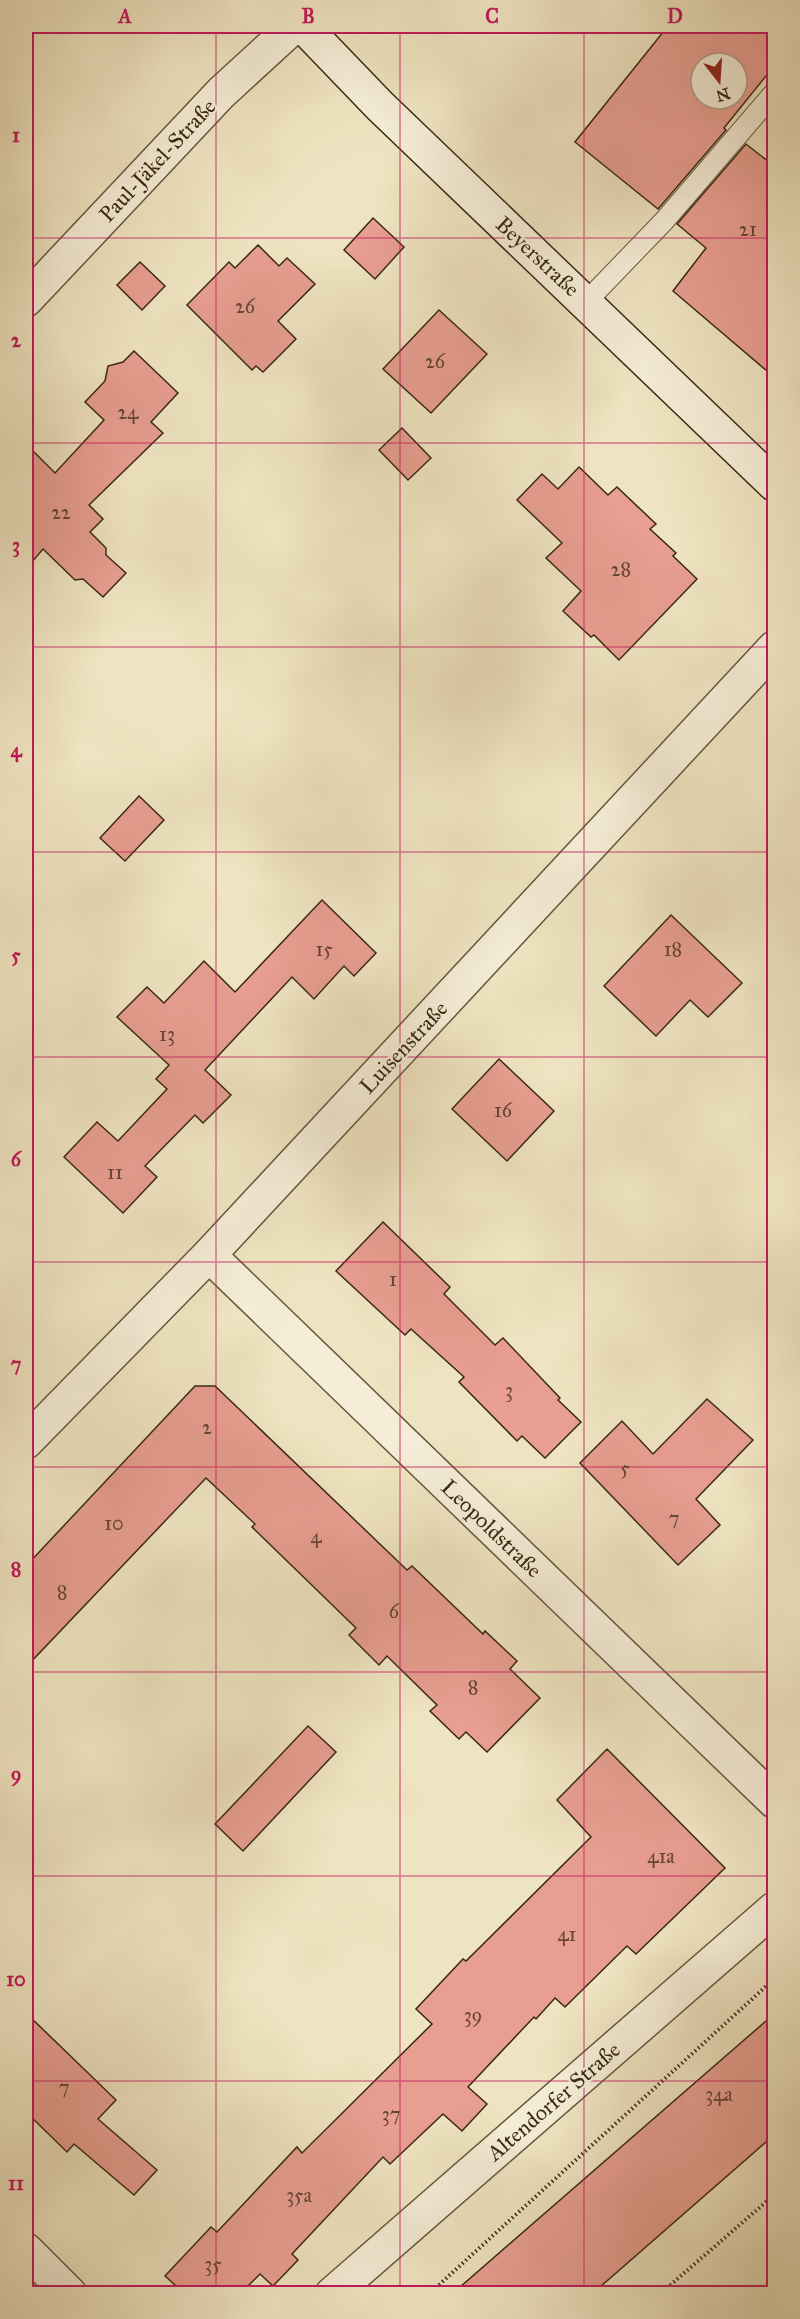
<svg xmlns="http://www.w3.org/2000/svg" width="800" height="2319" font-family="'IM FELL Great Primer',serif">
  <rect width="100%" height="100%" fill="#efe4c1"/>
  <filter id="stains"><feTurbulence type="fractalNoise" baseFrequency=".00333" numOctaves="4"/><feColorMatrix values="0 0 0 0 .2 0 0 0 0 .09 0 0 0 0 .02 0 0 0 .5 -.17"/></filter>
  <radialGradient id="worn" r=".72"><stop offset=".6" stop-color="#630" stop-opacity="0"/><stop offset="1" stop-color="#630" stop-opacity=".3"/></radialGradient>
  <g fill="#e89e91" stroke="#392913" stroke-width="1.5" fill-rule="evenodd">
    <path d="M 668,26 L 774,26 L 774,66 L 724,128 L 726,130 L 658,209 L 575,142 ZM 701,63 L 737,63 L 737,99 L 701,99 Z"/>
    <path d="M 746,144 L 774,166 L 774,377 L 673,291 L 706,248 L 677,224 Z"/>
    <path d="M 373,218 L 404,247 L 375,279 L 344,250 Z"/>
    <path d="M 258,245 L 279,266 L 287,258 L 315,284 L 278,321 L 296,339 L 263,372 L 256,366 L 252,370 L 187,305 L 229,262 L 235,268 Z"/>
    <path d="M 140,262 L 165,286 L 142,310 L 117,285 Z"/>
    <path d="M 439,310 L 487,354 L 431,413 L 383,369 Z"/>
    <path d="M 134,351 L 178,393 L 151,422 L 163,433 L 89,505 L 103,519 L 90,532 L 106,548 L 106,555 L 126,573 L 103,597 L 83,579 L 75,580 L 43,549 L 26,569 L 26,444 L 55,473 L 104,420 L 85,402 L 105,381 L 108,366 L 123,362 Z"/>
    <path d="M 402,428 L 431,458 L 408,480 L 379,450 Z"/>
    <path d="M 579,467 L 608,495 L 617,487 L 656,524 L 650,529 L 676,553 L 673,556 L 697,579 L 619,660 L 594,635 L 591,637 L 563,611 L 581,591 L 546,558 L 562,543 L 517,500 L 542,474 L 558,489 Z"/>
    <path d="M 139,796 L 164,820 L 125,861 L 100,838 Z"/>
    <path d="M 322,900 L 376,953 L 354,976 L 344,966 L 314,999 L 292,977 L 205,1070 L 231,1095 L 203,1123 L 195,1115 L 145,1166 L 157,1177 L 123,1213 L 64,1157 L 97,1122 L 118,1141 L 167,1089 L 156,1079 L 169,1065 L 117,1017 L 147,987 L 164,1003 L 204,961 L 235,992 Z"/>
    <path d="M 671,915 L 742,983 L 708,1017 L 690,1000 L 656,1036 L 604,986 Z"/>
    <path d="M 499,1059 L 554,1111 L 507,1161 L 452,1109 Z"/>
    <path d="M 383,1222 L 450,1287 L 444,1294 L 495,1345 L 503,1338 L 560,1398 L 558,1400 L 581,1422 L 545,1458 L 522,1436 L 517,1441 L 459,1382 L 464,1377 L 411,1329 L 405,1335 L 336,1271 Z"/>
    <path d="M 195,1386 L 215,1386 L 407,1570 L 412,1566 L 483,1634 L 485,1631 L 517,1661 L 510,1669 L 540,1698 L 487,1752 L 466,1732 L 459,1739 L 430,1711 L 437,1705 L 387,1656 L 379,1665 L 349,1635 L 356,1628 L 252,1527 L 255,1524 L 206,1478 L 26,1667 L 26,1566 Z"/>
    <path d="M 707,1399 L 753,1440 L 696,1499 L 720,1525 L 678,1565 L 580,1463 L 622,1421 L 653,1454 Z"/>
    <path d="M 308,1726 L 336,1752 L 243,1851 L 215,1824 Z"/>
    <path d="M 607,1749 L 725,1868 L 636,1954 L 627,1946 L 565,2007 L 555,1998 L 536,2019 L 534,2017 L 468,2087 L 487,2104 L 462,2131 L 443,2114 L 390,2164 L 383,2157 L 292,2254 L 298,2260 L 273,2286 L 260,2274 L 240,2294 L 185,2294 L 165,2276 L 211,2227 L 217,2232 L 297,2147 L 302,2153 L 432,2024 L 416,2009 L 463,1959 L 466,1961 L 591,1837 L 557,1800 Z"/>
    <path d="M 26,2013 L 116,2100 L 98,2119 L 157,2170 L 134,2195 L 74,2144 L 67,2152 L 26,2112 Z"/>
    <path d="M 774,2014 L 774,2135 L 592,2294 L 452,2294 Z"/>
  </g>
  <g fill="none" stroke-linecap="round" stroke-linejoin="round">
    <g stroke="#66583e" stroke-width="22">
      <path id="lane" d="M 586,302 L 664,221 L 774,93"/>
    </g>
    <g stroke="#66583e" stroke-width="36">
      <g id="street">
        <path d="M 26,300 L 221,93 L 294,26"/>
        <path d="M 209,1255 L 774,1801"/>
        <path d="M 26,1442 L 209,1255 L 774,648"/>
        <path d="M 26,2250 L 70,2294"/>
        <path d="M 332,2294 L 774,1909"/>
      </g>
    </g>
    <g stroke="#392913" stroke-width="36">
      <path id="secondary" d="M 303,26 L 380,106 L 774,484"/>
    </g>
    <g stroke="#392913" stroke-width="4" stroke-dasharray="1.5 3" stroke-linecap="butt">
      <path d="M 429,2294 L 774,1979"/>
      <path d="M 660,2294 L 774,2195"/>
    </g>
    <use href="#lane" stroke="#f5edd7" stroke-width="20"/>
    <use href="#street" stroke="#f5edd7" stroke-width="33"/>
    <use href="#secondary" stroke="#f5edd7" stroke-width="33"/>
  </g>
  <path fill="none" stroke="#c2185b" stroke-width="1.5" stroke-opacity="0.55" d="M 216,26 L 216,2294M 400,26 L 400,2294M 584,26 L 584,2294M 26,238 L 774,238M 26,443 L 774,443M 26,647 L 774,647M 26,852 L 774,852M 26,1057 L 774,1057M 26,1262 L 774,1262M 26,1467 L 774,1467M 26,1672 L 774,1672M 26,1876 L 774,1876M 26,2081 L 774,2081"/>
  <g text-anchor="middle" stroke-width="4.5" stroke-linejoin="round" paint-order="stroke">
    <g font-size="20" fill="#654632">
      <text x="748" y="236">21</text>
      <text x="245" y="313">26</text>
      <text x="435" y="368">26</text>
      <text x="128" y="419">24</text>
      <text x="61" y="519">22</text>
      <text x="621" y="576">28</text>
      <text x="324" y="956">15</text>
      <text x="673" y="956">18</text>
      <text x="167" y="1041">13</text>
      <text x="503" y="1117">16</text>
      <text x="115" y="1179">11</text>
      <text x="393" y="1286">1</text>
      <text x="509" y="1397">3</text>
      <text x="207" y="1434">2</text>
      <text x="625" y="1475">5</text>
      <text x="674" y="1525">7</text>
      <text x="114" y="1530">10</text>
      <text x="316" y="1543">4</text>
      <text x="62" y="1599">8</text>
      <text x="394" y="1618">6</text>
      <text x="473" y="1694">8</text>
      <text x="661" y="1863">41a</text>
      <text x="567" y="1941">41</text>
      <text x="473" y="2022">39</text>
      <text x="64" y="2094">7</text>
      <text x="719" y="2101">34a</text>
      <text x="391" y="2121">37</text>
      <text x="299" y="2202">35a</text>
      <text x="213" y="2271">35</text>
    </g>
    <g font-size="22" fill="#392913" stroke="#f5edd7">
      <text transform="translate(157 160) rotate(-47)" y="8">Paul-Jäkel-Straße</text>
      <text transform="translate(538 256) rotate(43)" y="8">Beyerstraße</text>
      <text transform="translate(403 1047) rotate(-47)" y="8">Luisenstraße</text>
      <text transform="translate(492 1528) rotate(44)" y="8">Leopoldstraße</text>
      <text transform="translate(553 2101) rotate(-41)" y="8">Altendorfer Straße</text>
    </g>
  </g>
  <rect width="800" height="2319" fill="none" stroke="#efe4c1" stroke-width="66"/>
  <g transform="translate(719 81) rotate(163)"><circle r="28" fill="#f5edd7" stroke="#aa9f89" stroke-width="1.5"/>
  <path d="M0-4.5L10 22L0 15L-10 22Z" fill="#8f2418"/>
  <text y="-9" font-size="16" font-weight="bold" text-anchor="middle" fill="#392913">N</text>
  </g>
  <rect x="33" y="33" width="734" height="2253" fill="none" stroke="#c2185b" stroke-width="2"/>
  <g font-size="20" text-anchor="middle" font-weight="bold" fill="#c2185b">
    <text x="125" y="23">A</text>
    <text x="308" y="23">B</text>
    <text x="492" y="23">C</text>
    <text x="675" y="23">D</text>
    <text x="16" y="142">1</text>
    <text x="16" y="347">2</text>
    <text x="16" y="552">3</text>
    <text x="16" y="757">4</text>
    <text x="16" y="962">5</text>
    <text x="16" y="1166">6</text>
    <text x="16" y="1371">7</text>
    <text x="16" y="1576">8</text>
    <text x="16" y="1781">9</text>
    <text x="16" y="1986">10</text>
    <text x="16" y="2190">11</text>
  </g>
  <rect width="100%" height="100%" filter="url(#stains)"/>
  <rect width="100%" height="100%" fill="url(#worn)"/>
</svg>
